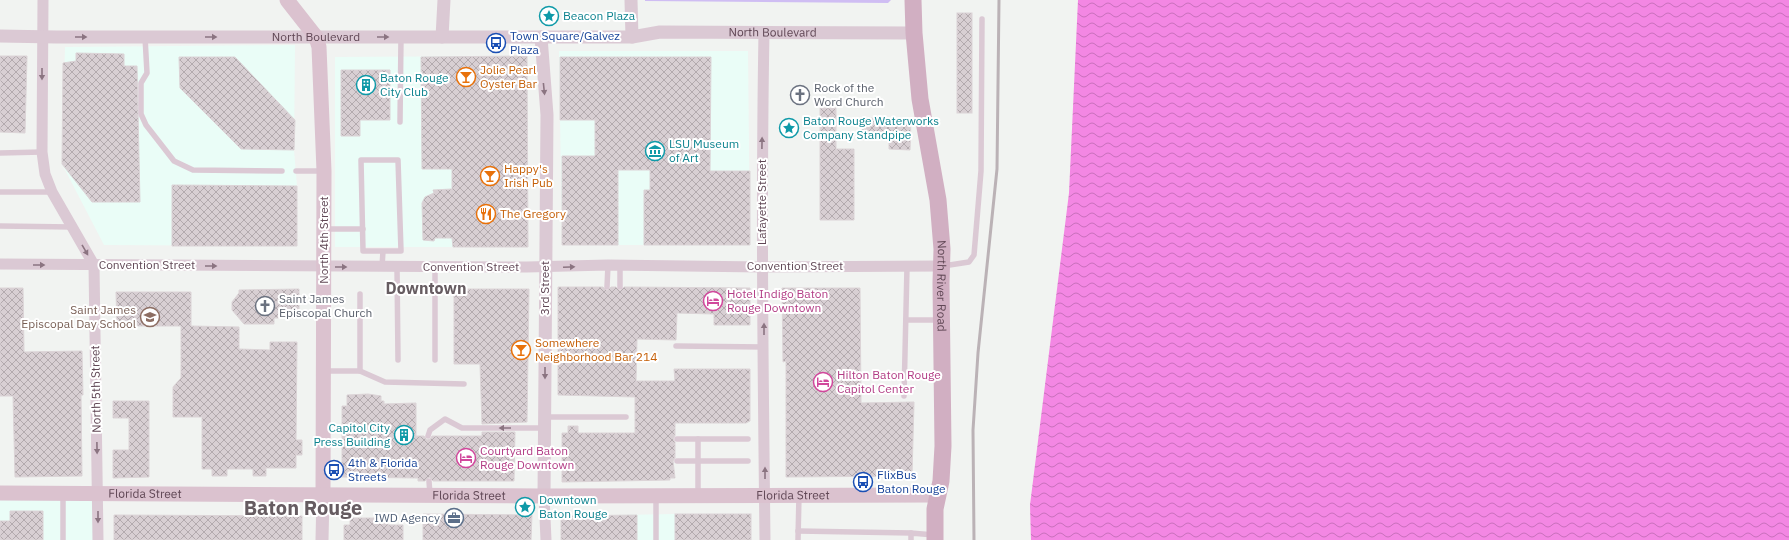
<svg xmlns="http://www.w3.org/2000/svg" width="1789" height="540" font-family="'IBM Plex Sans',sans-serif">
  <defs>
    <pattern id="water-waves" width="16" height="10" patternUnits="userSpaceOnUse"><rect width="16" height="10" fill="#f387e3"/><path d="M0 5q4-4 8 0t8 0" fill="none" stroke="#c870bb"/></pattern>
    <pattern id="building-cross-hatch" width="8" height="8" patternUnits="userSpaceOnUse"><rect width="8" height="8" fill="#d8cfd3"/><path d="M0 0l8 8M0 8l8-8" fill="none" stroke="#b3aaae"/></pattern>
  </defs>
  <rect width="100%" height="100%" fill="#f1f3f1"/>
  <g fill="#eafdf7">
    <path d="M 295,45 L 294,150 L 297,186 L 297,246 L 104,245 L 62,164 L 65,47 Z"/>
    <path d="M 559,51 L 748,51 L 750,245 L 562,245 Z"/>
    <path d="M 527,56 L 528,247 L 335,247 L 335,57 Z"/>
    <rect x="0" y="493" width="98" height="47"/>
    <path d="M 675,514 L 751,540 L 561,540 L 561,516 Z"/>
  </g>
  <path fill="#cfbdf3" d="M 645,0 L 891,0 L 888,3 L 645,1 Z"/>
  <path fill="url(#water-waves)" d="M 1078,0 L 1789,0 L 1789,540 L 1031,540 L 1030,505 L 1069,193 Z"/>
  <g fill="url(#building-cross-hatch)" stroke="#dcd4d7">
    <rect x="957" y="13" width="15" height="100"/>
    <path d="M 76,53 L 124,54 L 124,66 L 137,66 L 140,202 L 92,202 L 62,164 L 63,63 L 76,61 Z"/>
    <path d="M 0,56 L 27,56 L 25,133 L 0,132 Z"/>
    <path d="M 527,56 L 528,247 L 453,247 L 452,238 L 435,238 L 434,241 L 423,240 L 422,203 L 425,197 L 434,193 L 433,190 L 452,189 L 452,169 L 422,169 L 421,57 Z"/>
    <path d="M 179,57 L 235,57 L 295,120 L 294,150 L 241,149 L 180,88 Z"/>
    <path d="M 560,57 L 711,57 L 710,171 L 750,171 L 750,245 L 644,245 L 644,190 L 650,190 L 650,170 L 618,170 L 618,245 L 562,245 L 562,156 L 595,156 L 595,120 L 560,120 Z"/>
    <path d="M 341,70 L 390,70 L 390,120 L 360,120 L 360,136 L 341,136 Z"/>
    <path d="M 820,108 L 836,108 L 836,149 L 854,149 L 854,220 L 820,220 Z"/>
    <path d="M 861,118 L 911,119 L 910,150 L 889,149 L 889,139 L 860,138 Z"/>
    <path d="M 172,185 L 297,186 L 297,246 L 172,246 Z"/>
    <path d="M 558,287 L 603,287 L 607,291 L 611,287 L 616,287 L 620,291 L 624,287 L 750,288 L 750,325 L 714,325 L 714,314 L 677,313 L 676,340 L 637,339 L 636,381 L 675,381 L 674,369 L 750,369 L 750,421 L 746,423 L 675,423 L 675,436 L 673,439 L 675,442 L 675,458 L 673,461 L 675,478 L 670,478 L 670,480 L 562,482 L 562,433 L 568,433 L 568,426 L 578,426 L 578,433 L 635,433 L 635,397 L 558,395 Z"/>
    <path d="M 0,288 L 23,288 L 24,352 L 82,351 L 83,395 L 81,395 L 82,476 L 15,477 L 13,396 L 0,396 Z"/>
    <path d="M 782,288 L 860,288 L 861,403 L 914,402 L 912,476 L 786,477 L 786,361 L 783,362 Z"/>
    <path d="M 299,289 L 299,318 L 274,318 L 274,324 L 244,324 L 232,310 L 232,302 L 239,293 L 239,290 Z"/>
    <path d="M 454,289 L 529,289 L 527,422 L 482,424 L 480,364 L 454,364 Z"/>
    <path d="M 116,292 L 191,292 L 191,326 L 239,327 L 239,349 L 270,350 L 270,342 L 297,342 L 296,440 L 302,440 L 302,455 L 296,455 L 296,468 L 266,468 L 266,476 L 253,476 L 253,469 L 227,469 L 227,476 L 212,476 L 212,469 L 202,469 L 202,417 L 173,417 L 173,387 L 181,378 L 181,326 L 117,326 Z"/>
    <path d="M 368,394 L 381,396 L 381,401 L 384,401 L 384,404 L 416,403 L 416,436 L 424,436 L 427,440 L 430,439 L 432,436 L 482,436 L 482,432 L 515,432 L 514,481 L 433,481 L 429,477 L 425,481 L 418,481 L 418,478 L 342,477 L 342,406 L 347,406 L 347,395 Z"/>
    <path d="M 113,401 L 149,401 L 149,477 L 113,478 L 113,450 L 129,450 L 129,418 L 113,418 Z"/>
    <path d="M 10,511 L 43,511 L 43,540 L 0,540 L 0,521 L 10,521 Z"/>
    <path d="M 423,514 L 532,515 L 531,540 L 423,540 Z"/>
    <rect x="675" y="514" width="76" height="26"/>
    <path d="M 114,515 L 302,516 L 302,540 L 114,540 Z"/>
    <path d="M 637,515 L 637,540 L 561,540 L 561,516 Z"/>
    <path d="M 350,518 L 388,518 L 388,525 L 403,525 L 403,540 L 344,540 L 344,525 L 350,525 Z"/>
  </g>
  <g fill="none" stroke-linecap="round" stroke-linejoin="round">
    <g stroke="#dbc9d4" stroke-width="5.5">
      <path d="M 145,37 L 147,73 L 141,83 L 141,114 L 146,125 L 174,161 L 193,170 L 282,171"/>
      <path d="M 400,122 L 401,37"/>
      <path d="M 0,153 L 42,152"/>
      <path d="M 296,171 L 324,171"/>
      <path d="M 0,192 L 52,192"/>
      <path d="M 0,226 L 72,227"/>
      <path d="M 325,229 L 363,229"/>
      <path d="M 943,266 L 969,262 L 974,255 L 981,171 L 982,19"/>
      <path d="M 382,267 L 383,251 L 401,251 L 398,160 L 361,160 L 363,251 L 383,251"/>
      <path d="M 397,267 L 398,360"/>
      <path d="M 435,267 L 435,360"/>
      <path d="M 607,287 L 608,265"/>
      <path d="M 620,287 L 620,265"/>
      <path d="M 360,294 L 360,371"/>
      <path d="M 906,320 L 939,320"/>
      <path d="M 676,346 L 764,347"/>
      <path d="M 324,371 L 360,371 L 385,382 L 464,384"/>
      <path d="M 904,396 L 907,267"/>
      <path d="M 545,417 L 626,417"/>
      <path d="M 428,436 L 430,430 L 445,419 L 462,428 L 544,428"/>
      <path d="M 677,439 L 748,439"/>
      <path d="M 677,461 L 748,461"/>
      <path d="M 429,481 L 430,495"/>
      <path d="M 63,493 L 63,540"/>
      <path d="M 698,495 L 698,439"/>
      <path d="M 798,531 L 911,533"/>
      <path d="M 656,540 L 656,497"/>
      <path d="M 798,540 L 799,495"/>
      <path d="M 911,540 L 911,533 L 934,535"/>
    </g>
    <g stroke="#dbc9d4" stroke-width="11">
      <path d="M 43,0 L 42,152 L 45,174 L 52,192 L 94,265 L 98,540"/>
      <path d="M 764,32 C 761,201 763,371 765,540"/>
      <path d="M 0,264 L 527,267 L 608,265 L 762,267 L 942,266"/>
      <path d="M 544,496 L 546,540"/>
    </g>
    <g stroke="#dbc9d4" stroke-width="13">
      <path d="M 631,0 L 632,37"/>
      <path id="s1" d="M 0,36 L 56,37 L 632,37 L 660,32 L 914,33"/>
      <path d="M 442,37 L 444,0"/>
      <path d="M 541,37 L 547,115 L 544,496"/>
      <path d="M 322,540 L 323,495"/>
    </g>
    <g stroke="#dbc2cf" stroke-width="15">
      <path d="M 287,0 L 316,37 L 319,47 L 324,171 L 323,495"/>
      <path id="s2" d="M 0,493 L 544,496 L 938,495"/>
    </g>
    <path stroke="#d1afc2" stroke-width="17" id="s3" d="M 913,0 L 914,33 L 920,99 L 938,200 L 942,249 L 941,283 L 943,446 L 941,481 L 935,509 L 935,540"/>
    <path stroke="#bbb2b6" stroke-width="3" d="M 974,540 L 973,430 L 978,353 L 997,169 L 999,0"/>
  </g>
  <defs><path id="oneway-solid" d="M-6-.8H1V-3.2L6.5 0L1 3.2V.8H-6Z"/></defs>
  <g fill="#8b7481">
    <use href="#oneway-solid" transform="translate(81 37)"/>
    <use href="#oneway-solid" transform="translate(211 37)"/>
    <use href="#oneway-solid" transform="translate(383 37)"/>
    <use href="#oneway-solid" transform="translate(42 74) rotate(90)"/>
    <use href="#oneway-solid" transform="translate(544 89) rotate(84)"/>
    <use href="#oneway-solid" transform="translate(762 143) rotate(-89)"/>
    <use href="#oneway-solid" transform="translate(85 250) rotate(60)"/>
    <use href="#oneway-solid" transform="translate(39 265)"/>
    <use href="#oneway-solid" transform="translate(211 266)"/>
    <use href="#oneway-solid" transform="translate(341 267)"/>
    <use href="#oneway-solid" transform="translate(569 267) rotate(-3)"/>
    <use href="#oneway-solid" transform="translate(764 329) rotate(-90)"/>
    <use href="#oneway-solid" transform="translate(545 373) rotate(90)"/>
    <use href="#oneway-solid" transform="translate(505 428) rotate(-180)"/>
    <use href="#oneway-solid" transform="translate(97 448) rotate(89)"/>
    <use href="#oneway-solid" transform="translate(765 473) rotate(-90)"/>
    <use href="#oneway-solid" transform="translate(98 517) rotate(90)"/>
  </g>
  <defs>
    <g id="sight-ring" transform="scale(1)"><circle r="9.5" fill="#fff" stroke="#0f9aa8" stroke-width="1.5"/><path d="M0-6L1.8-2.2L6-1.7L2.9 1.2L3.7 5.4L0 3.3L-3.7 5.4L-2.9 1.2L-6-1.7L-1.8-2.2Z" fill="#0f9aa8"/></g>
    <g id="bus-ring" transform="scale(1)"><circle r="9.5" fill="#fff" stroke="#1a4fb4" stroke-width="1.5"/><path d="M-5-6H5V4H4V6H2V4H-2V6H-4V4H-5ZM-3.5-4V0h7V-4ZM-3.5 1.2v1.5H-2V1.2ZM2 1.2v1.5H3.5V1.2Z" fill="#1a4fb4"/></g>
    <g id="bar-ring" transform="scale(1)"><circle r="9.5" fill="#fff" stroke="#e8710a" stroke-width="1.5"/><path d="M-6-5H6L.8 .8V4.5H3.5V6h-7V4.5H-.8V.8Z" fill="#e8710a"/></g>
    <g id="building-ring" transform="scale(1)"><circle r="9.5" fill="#fff" stroke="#0f9aa8" stroke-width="1.5"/><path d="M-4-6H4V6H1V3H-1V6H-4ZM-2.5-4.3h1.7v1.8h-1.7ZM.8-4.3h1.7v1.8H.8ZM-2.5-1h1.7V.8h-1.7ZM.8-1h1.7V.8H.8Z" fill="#0f9aa8"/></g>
    <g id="church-ring" transform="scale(1)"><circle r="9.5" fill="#fff" stroke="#6b7280" stroke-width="1.5"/><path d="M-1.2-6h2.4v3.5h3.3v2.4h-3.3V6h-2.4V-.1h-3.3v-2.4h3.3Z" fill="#6b7280"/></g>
    <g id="museum-ring" transform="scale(1)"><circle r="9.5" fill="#fff" stroke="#0f9aa8" stroke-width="1.5"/><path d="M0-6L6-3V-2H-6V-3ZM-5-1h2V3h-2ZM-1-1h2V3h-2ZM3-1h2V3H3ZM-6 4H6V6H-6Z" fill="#0f9aa8"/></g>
    <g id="restaurant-ring" transform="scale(1)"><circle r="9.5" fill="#fff" stroke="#e8710a" stroke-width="1.5"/><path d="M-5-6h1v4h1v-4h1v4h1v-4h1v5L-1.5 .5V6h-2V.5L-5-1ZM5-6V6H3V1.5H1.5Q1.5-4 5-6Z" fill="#e8710a"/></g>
    <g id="hotel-ring" transform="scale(1)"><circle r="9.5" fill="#fff" stroke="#d1479c" stroke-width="1.5"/><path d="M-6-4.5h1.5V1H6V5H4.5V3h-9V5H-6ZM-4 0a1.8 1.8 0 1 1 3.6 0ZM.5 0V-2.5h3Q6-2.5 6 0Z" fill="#d1479c"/></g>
    <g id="school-ring" transform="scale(1)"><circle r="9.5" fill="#fff" stroke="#8d6e63" stroke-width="1.5"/><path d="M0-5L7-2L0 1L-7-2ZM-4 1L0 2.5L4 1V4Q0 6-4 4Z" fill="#8d6e63"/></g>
    <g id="office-ring" transform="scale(1)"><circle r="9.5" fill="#fff" stroke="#5c6f8a" stroke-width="1.5"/><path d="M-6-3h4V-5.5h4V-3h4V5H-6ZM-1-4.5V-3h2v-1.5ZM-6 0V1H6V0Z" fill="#5c6f8a"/></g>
  </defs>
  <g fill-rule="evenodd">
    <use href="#sight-ring" x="549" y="16"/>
    <use href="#bus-ring" x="496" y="43"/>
    <use href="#bar-ring" x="466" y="77"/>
    <use href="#building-ring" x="366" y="85"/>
    <use href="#church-ring" x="800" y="95"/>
    <use href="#sight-ring" x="789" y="128"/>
    <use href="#museum-ring" x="655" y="151"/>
    <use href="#bar-ring" x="490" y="176"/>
    <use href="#restaurant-ring" x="486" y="214"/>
    <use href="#hotel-ring" x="713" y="301"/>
    <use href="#church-ring" x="265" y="306"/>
    <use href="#school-ring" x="150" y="317"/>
    <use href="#bar-ring" x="521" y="350"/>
    <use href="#hotel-ring" x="823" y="382"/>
    <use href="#building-ring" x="404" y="435"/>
    <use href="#hotel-ring" x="466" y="458"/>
    <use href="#bus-ring" x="334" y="470"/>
    <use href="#bus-ring" x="863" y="482"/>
    <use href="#sight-ring" x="525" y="507"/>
    <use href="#office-ring" x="454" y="518"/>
  </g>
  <g text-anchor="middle" stroke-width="4" stroke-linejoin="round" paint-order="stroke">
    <g font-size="12" fill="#0d838f" stroke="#fff" text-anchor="start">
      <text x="563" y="20">Beacon Plaza</text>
      <text x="380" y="82">Baton Rouge<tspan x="380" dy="14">City Club</tspan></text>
      <text x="803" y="125">Baton Rouge Waterworks<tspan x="803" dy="14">Company Standpipe</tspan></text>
      <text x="669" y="148">LSU Museum<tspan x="669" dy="14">of Art</tspan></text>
      <text x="390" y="432" text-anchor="end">Capitol City<tspan x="390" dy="14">Press Building</tspan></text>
      <text x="539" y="504">Downtown<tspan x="539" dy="14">Baton Rouge</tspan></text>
    </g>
    <g font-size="12" fill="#604755" stroke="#fff">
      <text dy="4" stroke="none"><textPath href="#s1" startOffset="773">North Boulevard</textPath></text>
      <text dy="4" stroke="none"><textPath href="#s1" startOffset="316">North Boulevard</textPath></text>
      <text transform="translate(762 202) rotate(-90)" y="4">Lafayette Street</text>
      <text transform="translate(324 240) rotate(-90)" y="4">North 4th Street</text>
      <text x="147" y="269">Convention Street</text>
      <text x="795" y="270">Convention Street</text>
      <text x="471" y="271">Convention Street</text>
      <text dy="4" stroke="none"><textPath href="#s3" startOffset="288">North River Road</textPath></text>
      <text transform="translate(545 288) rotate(-90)" y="4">3rd Street</text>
      <text transform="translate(96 389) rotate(-91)" y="4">North 5th Street</text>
      <text dy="4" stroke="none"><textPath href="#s2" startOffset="145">Florida Street</textPath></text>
      <text dy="4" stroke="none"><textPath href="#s2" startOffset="469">Florida Street</textPath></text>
      <text dy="4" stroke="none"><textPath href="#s2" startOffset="793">Florida Street</textPath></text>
    </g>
    <g font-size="12" fill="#164399" stroke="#fff" text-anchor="start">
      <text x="510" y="40">Town Square/Galvez<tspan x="510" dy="14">Plaza</tspan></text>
      <text x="348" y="467">4th &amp; Florida<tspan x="348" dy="14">Streets</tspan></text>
      <text x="877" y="479">FlixBus<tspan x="877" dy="14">Baton Rouge</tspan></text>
    </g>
    <g font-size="12" fill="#c56008" stroke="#fff" text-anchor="start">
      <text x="480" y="74">Jolie Pearl<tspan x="480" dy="14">Oyster Bar</tspan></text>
      <text x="504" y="173">Happy's<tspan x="504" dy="14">Irish Pub</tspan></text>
      <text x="500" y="218">The Gregory</text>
      <text x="535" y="347">Somewhere<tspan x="535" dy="14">Neighborhood Bar 214</tspan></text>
    </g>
    <g font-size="12" fill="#5b616d" stroke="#fff" text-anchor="start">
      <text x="814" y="92">Rock of the<tspan x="814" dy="14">Word Church</tspan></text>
      <text x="279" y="303">Saint James<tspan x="279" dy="14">Episcopal Church</tspan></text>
    </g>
    <g font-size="12" fill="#b23c85" stroke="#fff" text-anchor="start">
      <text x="727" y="298">Hotel Indigo Baton<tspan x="727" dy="14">Rouge Downtown</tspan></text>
      <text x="837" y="379">Hilton Baton Rouge<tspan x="837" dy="14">Capitol Center</tspan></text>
      <text x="480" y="455">Courtyard Baton<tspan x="480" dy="14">Rouge Downtown</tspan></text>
    </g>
    <g font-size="12" fill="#785e54" stroke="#fff" text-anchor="end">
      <text x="136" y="314">Saint James<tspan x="136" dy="14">Episcopal Day School</tspan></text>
    </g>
    <g font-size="12" fill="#4e5e75" stroke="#fff" text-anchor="end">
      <text x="440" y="522">IWD Agency</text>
    </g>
    <g font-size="16" font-weight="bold" fill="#665c61" stroke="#fff">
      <text x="426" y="294">Downtown</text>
    </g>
    <g font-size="20" font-weight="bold" fill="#665c61" stroke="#fff">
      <text x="303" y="515">Baton Rouge</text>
    </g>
  </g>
</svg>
